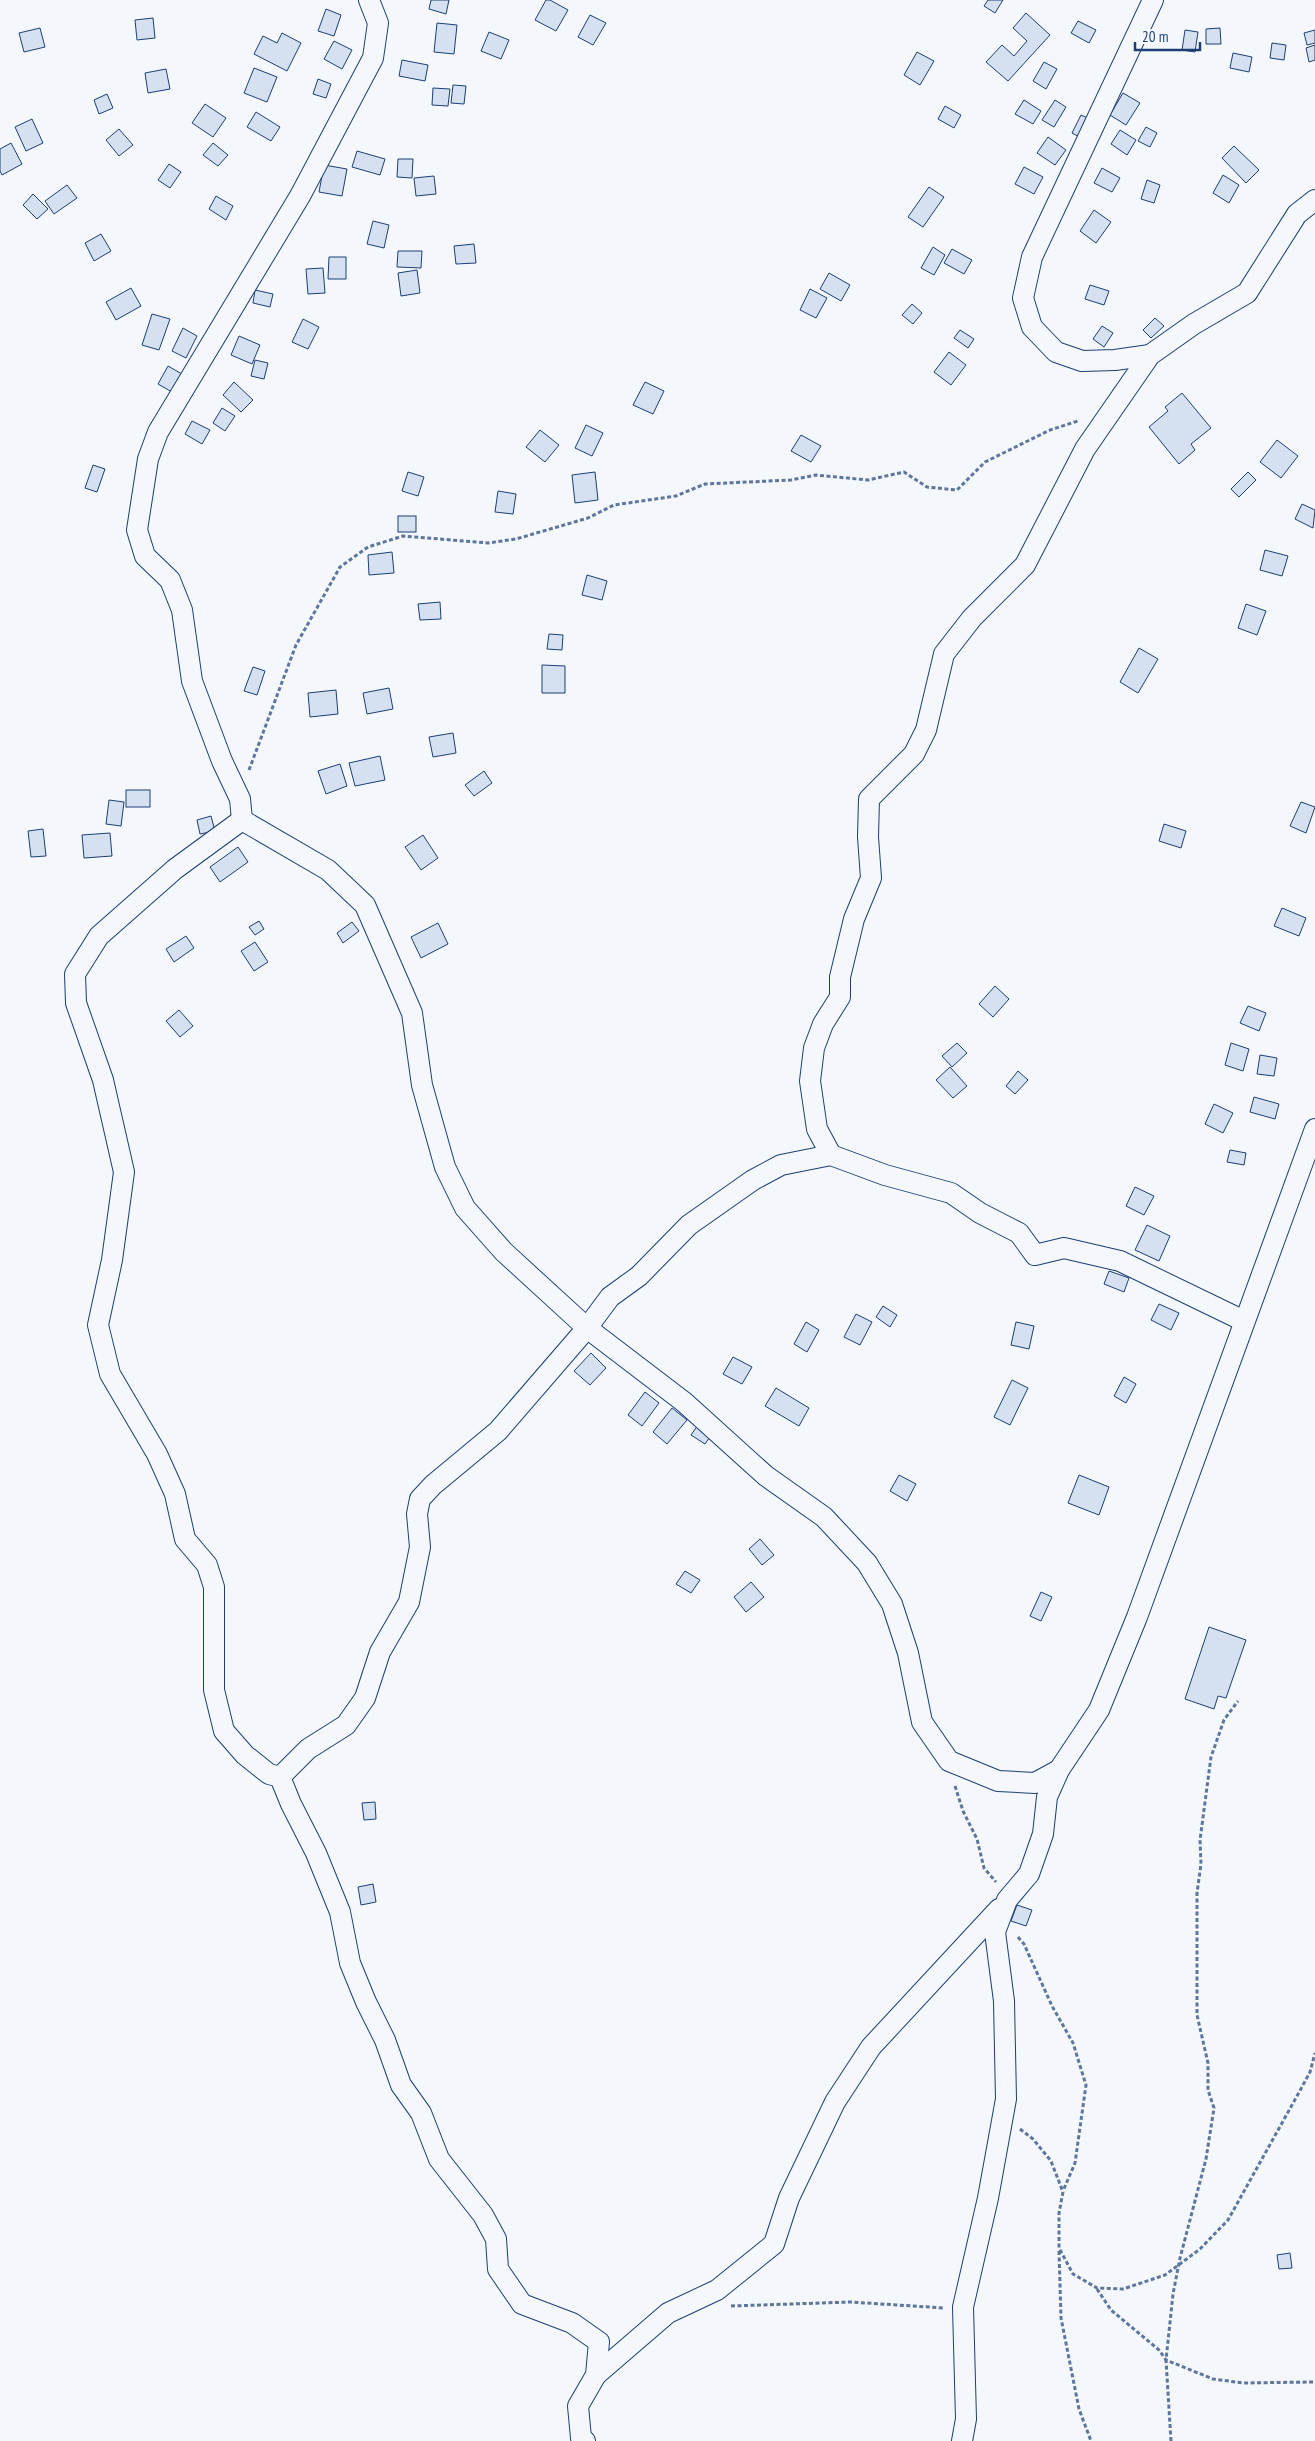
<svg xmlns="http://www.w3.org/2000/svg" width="1315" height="2441" font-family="'PT Sans Narrow',sans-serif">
  <rect width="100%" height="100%" fill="#f4f7fb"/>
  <g fill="#d5e0f0" stroke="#1d3f73">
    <path d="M 431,0 L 449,0 L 446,14 L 429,9 Z"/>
    <path d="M 546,0 L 550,0 L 568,10 L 556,31 L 535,20 Z"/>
    <path d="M 988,0 L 1003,0 L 995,13 L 984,6 Z"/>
    <path d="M 326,9 L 341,15 L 334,36 L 318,31 Z"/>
    <path d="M 1026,13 L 1050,35 L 1008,81 L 986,62 L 1002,45 L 1014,56 L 1027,41 L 1013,28 Z"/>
    <path d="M 590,15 L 606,23 L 593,45 L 578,37 Z"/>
    <path d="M 153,18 L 155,38 L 137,40 L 135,20 Z"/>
    <path d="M 1078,21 L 1096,30 L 1089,43 L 1071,33 Z"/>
    <path d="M 437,23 L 457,25 L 454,54 L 434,52 Z"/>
    <path d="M 40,28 L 45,47 L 24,52 L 19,33 Z"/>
    <path d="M 1220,28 L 1221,44 L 1206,44 L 1206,29 Z"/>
    <path d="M 1185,30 L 1198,32 L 1195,52 L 1182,50 Z"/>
    <path d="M 1315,30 L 1315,43 L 1307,45 L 1304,33 Z"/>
    <path d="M 489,32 L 509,40 L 501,59 L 481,51 Z"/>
    <path d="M 282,33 L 301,43 L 287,71 L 254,54 L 263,36 L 277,43 Z"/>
    <path d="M 334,41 L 352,50 L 342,69 L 324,59 Z"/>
    <path d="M 1272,43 L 1286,45 L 1284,60 L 1270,58 Z"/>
    <path d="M 1315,45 L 1315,60 L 1309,62 L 1306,48 Z"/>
    <path d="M 917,52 L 934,61 L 920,85 L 904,75 Z"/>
    <path d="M 1233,53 L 1252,57 L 1249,72 L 1230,68 Z"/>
    <path d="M 402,60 L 428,65 L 425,81 L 399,76 Z"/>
    <path d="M 1044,62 L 1057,69 L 1046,89 L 1033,81 Z"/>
    <path d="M 254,68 L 277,77 L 267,102 L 244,93 Z"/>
    <path d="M 166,69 L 170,89 L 148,93 L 145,73 Z"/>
    <path d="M 318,79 L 331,84 L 326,98 L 313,94 Z"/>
    <path d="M 453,85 L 466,86 L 464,104 L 451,103 Z"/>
    <path d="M 433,88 L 450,89 L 448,106 L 432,105 Z"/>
    <path d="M 1123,93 L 1140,103 L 1126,125 L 1110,115 Z"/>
    <path d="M 107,94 L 113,108 L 99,114 L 94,100 Z"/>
    <path d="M 1024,100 L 1041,111 L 1033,124 L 1015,114 Z"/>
    <path d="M 1055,100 L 1066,107 L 1054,127 L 1042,120 Z"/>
    <path d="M 205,104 L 226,118 L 213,137 L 192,123 Z"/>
    <path d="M 945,106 L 961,115 L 954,128 L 938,119 Z"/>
    <path d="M 256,112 L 280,127 L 271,141 L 247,127 Z"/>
    <path d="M 1081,115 L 1092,120 L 1083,139 L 1072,133 Z"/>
    <path d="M 32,119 L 43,143 L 26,151 L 15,127 Z"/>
    <path d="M 1146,127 L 1157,133 L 1150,147 L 1138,141 Z"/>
    <path d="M 119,129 L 133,145 L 119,156 L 106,140 Z"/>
    <path d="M 1120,130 L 1136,140 L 1127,155 L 1111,144 Z"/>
    <path d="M 1048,137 L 1066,150 L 1055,165 L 1037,153 Z"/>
    <path d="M 11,143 L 22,164 L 2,175 L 0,171 L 0,149 Z"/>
    <path d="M 213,143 L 228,155 L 218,166 L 203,155 Z"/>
    <path d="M 1234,146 L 1259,170 L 1246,183 L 1222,158 Z"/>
    <path d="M 357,151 L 385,159 L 380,175 L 352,167 Z"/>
    <path d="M 398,159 L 413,159 L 412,178 L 397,177 Z"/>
    <path d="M 169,164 L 181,172 L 170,188 L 158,180 Z"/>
    <path d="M 324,165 L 347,169 L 342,196 L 319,192 Z"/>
    <path d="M 1024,167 L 1043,177 L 1034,194 L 1015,184 Z"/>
    <path d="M 1102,168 L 1120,178 L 1112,192 L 1094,183 Z"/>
    <path d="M 1223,175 L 1239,185 L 1229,203 L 1213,193 Z"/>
    <path d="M 434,176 L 436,194 L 416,196 L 414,178 Z"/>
    <path d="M 1147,180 L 1160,185 L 1154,203 L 1141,199 Z"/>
    <path d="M 67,185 L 77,198 L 54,214 L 45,201 Z"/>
    <path d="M 929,187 L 944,197 L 923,227 L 908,217 Z"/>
    <path d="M 33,194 L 48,209 L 37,219 L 23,205 Z"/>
    <path d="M 216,196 L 233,206 L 226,220 L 209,209 Z"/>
    <path d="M 1094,210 L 1111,222 L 1096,243 L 1080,231 Z"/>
    <path d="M 373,221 L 389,225 L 384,248 L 367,244 Z"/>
    <path d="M 101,234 L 111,251 L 94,261 L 85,243 Z"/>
    <path d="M 474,244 L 476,263 L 456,264 L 454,246 Z"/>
    <path d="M 933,247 L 945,255 L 934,275 L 921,268 Z"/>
    <path d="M 952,249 L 972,260 L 964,274 L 944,263 Z"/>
    <path d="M 398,251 L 422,251 L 421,268 L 397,267 Z"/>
    <path d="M 329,257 L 346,257 L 346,279 L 328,279 Z"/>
    <path d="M 323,268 L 325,293 L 308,294 L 306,269 Z"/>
    <path d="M 417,270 L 420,293 L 401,296 L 398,273 Z"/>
    <path d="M 829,273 L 850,285 L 841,301 L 820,289 Z"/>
    <path d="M 1090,285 L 1109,291 L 1104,305 L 1085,299 Z"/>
    <path d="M 131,288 L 141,306 L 116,320 L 106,302 Z"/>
    <path d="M 810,289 L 827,298 L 816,318 L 800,310 Z"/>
    <path d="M 255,290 L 273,294 L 270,307 L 253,303 Z"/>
    <path d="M 912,304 L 922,313 L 913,324 L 902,315 Z"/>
    <path d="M 152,314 L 170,319 L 159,350 L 142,345 Z"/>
    <path d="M 1155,318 L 1164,326 L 1151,338 L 1143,330 Z"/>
    <path d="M 303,319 L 319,327 L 308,349 L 292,342 Z"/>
    <path d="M 1102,326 L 1113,333 L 1104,347 L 1093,339 Z"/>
    <path d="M 183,328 L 197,336 L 186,358 L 172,351 Z"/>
    <path d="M 960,330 L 974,339 L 968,348 L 954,338 Z"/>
    <path d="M 239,336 L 260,345 L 252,364 L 231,355 Z"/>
    <path d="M 949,352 L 966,365 L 951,385 L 934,372 Z"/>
    <path d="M 255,360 L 268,363 L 264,379 L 251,376 Z"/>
    <path d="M 168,366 L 189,378 L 179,396 L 158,384 Z"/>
    <path d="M 234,382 L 253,400 L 241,412 L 223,395 Z"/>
    <path d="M 645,382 L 664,391 L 653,414 L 633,405 Z"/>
    <path d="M 1182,393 L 1211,428 L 1191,444 L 1195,450 L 1179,464 L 1149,427 L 1168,411 L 1165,407 Z"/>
    <path d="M 222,408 L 235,416 L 225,431 L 213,423 Z"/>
    <path d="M 192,421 L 210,430 L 202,444 L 185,434 Z"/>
    <path d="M 586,425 L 603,433 L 592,456 L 575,448 Z"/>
    <path d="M 540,430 L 559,445 L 545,462 L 526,447 Z"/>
    <path d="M 801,435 L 821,446 L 811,462 L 791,451 Z"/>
    <path d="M 1277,440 L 1298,456 L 1281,478 L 1260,462 Z"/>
    <path d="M 93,465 L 105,469 L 97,492 L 85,488 Z"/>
    <path d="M 408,472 L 424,477 L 418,496 L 402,491 Z"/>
    <path d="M 595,472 L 598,500 L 575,503 L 572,475 Z"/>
    <path d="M 1248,472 L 1256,480 L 1239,497 L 1231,489 Z"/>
    <path d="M 498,491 L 516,494 L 513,514 L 495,512 Z"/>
    <path d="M 1302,504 L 1315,510 L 1313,528 L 1295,519 Z"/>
    <rect x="398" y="516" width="18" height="16"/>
    <path d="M 1265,550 L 1288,556 L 1282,576 L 1260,570 Z"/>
    <path d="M 392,552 L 394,573 L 369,575 L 368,555 Z"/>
    <path d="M 587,575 L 607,581 L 602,600 L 582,595 Z"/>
    <path d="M 440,602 L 441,619 L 420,620 L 418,604 Z"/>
    <path d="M 1246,604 L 1266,611 L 1257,635 L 1238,628 Z"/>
    <path d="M 549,634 L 563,635 L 562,650 L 547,649 Z"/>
    <path d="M 1139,648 L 1158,659 L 1138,693 L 1120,682 Z"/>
    <path d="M 542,665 L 565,666 L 565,693 L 542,693 Z"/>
    <path d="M 253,667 L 265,671 L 257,695 L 244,691 Z"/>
    <path d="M 389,688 L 393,709 L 367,714 L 363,693 Z"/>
    <path d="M 336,690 L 338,714 L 310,717 L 308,693 Z"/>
    <path d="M 453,733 L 456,753 L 433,757 L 429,737 Z"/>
    <path d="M 380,756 L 385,780 L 355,786 L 349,763 Z"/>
    <path d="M 340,764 L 347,786 L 326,794 L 318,771 Z"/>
    <path d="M 484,771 L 492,783 L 474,796 L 465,785 Z"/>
    <rect x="126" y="790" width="24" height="17"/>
    <path d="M 109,800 L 124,802 L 121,826 L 106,824 Z"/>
    <path d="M 1301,802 L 1315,807 L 1306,833 L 1290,826 Z"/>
    <path d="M 211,816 L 215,831 L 200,834 L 197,820 Z"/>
    <path d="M 1164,824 L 1186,831 L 1181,848 L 1159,841 Z"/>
    <path d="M 43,829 L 46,856 L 31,857 L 28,831 Z"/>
    <path d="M 110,833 L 112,856 L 84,858 L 82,835 Z"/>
    <path d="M 423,835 L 438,858 L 421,870 L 405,847 Z"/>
    <path d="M 238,847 L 248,862 L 220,882 L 210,867 Z"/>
    <path d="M 1282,908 L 1306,918 L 1299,936 L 1274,926 Z"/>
    <path d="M 259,921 L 264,929 L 255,935 L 249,927 Z"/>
    <path d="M 352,922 L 359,931 L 343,943 L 337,933 Z"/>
    <path d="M 438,923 L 448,944 L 421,958 L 411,937 Z"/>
    <path d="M 186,936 L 194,948 L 174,962 L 166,949 Z"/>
    <path d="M 255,942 L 268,962 L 254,971 L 241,951 Z"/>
    <path d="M 995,986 L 1009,999 L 993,1017 L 979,1004 Z"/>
    <path d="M 1248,1006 L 1266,1013 L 1259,1031 L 1240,1023 Z"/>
    <path d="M 179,1010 L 193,1026 L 180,1037 L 166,1021 Z"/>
    <path d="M 957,1043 L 967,1053 L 952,1067 L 942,1056 Z"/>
    <path d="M 1231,1043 L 1249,1049 L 1243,1071 L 1225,1065 Z"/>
    <path d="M 1260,1055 L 1277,1058 L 1274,1076 L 1257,1074 Z"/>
    <path d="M 950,1067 L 967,1086 L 953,1098 L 936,1080 Z"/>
    <path d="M 1018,1071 L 1028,1080 L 1015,1094 L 1006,1086 Z"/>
    <path d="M 1254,1097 L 1279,1104 L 1275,1119 L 1250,1112 Z"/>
    <path d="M 1214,1104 L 1233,1113 L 1223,1133 L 1205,1124 Z"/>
    <path d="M 1230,1150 L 1246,1153 L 1244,1165 L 1227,1162 Z"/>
    <path d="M 1135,1187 L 1154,1196 L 1144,1215 L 1126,1206 Z"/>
    <path d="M 1147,1225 L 1170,1236 L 1159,1261 L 1135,1250 Z"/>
    <path d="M 1109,1271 L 1129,1278 L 1124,1292 L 1104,1284 Z"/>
    <path d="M 1159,1304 L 1179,1313 L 1171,1330 L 1151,1320 Z"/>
    <path d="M 883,1306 L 897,1315 L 890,1327 L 876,1317 Z"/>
    <path d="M 856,1314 L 872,1322 L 860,1345 L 844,1337 Z"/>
    <path d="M 806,1322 L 819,1330 L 807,1352 L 794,1344 Z"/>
    <path d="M 1016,1322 L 1034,1326 L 1029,1349 L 1011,1345 Z"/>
    <path d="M 591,1353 L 606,1368 L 590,1385 L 574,1371 Z"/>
    <path d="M 733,1357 L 752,1367 L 742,1384 L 723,1374 Z"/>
    <path d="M 1124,1377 L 1136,1384 L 1126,1403 L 1114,1396 Z"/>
    <path d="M 1012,1380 L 1028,1388 L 1010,1425 L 994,1417 Z"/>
    <path d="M 776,1388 L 809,1408 L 799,1426 L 765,1406 Z"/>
    <path d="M 645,1392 L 659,1403 L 642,1426 L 628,1415 Z"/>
    <path d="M 672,1408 L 687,1420 L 667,1444 L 653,1432 Z"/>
    <path d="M 698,1425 L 712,1434 L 705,1444 L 691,1435 Z"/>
    <path d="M 899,1475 L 916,1484 L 907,1501 L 890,1491 Z"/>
    <path d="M 1079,1475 L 1109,1487 L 1099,1515 L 1068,1503 Z"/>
    <path d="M 760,1539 L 774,1555 L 762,1565 L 749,1549 Z"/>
    <path d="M 685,1571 L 700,1580 L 691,1593 L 676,1584 Z"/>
    <path d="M 751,1582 L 764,1597 L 746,1612 L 734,1597 Z"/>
    <path d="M 1041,1592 L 1052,1597 L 1041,1621 L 1030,1616 Z"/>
    <path d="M 1209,1627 L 1246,1640 L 1226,1698 L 1218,1696 L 1214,1709 L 1185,1699 Z"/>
    <path d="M 375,1802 L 376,1819 L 364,1820 L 362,1803 Z"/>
    <path d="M 373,1884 L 376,1902 L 361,1905 L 358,1887 Z"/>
    <path d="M 1017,1905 L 1032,1910 L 1026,1926 L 1011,1921 Z"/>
    <path d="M 1290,2253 L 1292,2268 L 1279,2269 L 1277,2255 Z"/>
  </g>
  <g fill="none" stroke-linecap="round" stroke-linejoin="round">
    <g stroke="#1d3f73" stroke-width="22">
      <g id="minor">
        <path d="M 1150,355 L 1115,360 L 1082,361 L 1056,352 L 1032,327 L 1023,298 L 1032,257 L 1153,0"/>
        <path d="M 242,820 L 328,870 L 365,905 L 412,1013 L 422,1085 L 445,1167 L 465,1208 L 504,1252 L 587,1328 L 684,1402 L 766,1476 L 824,1517 L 867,1563 L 892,1604 L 908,1653 L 922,1722 L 949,1761 L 998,1781 L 1035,1783 L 1059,1770"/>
        <path d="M 242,820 L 175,869 L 99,936 L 75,974 L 76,1003 L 103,1080 L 124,1172 L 112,1260 L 98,1325 L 110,1374 L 157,1454 L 175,1494 L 185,1539 L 207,1565 L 214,1587 L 214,1690 L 224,1731 L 245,1755 L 269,1774 L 280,1777"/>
        <path d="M 242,820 L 240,799 L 222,761 L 192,681 L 182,610 L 170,580 L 145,556 L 137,530 L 148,459 L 158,432 L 300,196 L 373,58 L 378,23 L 369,0"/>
        <path d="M 831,1155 L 885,1175 L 951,1193 L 980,1213 L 1019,1233 L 1035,1255 L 1064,1248 L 1120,1261 L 1244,1321"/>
        <path d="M 280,1777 L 308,1749 L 346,1725 L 365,1698 L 380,1652 L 409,1602 L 420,1547 L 417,1514 L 420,1499 L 433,1485 L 498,1431 L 587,1328 L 610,1297 L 639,1276 L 689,1225 L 753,1180 L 781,1165 L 831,1155 L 817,1129 L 810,1081 L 814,1048 L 823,1024 L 840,997 L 840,977 L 854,919 L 871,878 L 868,837 L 869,799 L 914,754 L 926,730 L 944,654 L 972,618 L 1025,565 L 1085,449 L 1150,355 L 1194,324 L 1247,293 L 1297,214 L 1315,200"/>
        <path d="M 280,1777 L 291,1804 L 316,1853 L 340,1912 L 350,1963 L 366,2002 L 385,2040 L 401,2085 L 421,2113 L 439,2159 L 483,2215 L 496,2239 L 498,2269 L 522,2304 L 572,2323 L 599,2342 L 596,2375 L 578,2406 L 581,2438 L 585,2441"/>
        <path d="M 596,2375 L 668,2313 L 717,2290 L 774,2244 L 789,2198 L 835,2102 L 871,2047 L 999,1909"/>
        <path d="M 962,2441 L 966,2419 L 963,2307 L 988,2198 L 1006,2099 L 1004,2001 L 995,1932 L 1007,1900 L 1029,1874 L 1043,1834 L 1047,1797 L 1059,1770 L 1099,1710 L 1137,1617 L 1315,1129"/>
      </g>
    </g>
    <g stroke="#5e769c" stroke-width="3" stroke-dasharray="4 2.5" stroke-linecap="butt">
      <path d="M 249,770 L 296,645 L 340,567 L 368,547 L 403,536 L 488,543 L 516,539 L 588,518 L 614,505 L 676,496 L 705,484 L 791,480 L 816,475 L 868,480 L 904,472 L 927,487 L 957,490 L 985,462 L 1050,430 L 1078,421"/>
      <path d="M 955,1786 L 963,1811 L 977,1839 L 984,1868 L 996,1882"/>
      <path d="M 1018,1937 L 1024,1944 L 1052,2006 L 1073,2043 L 1086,2085 L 1075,2163 L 1063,2191"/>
      <path d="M 1020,2129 L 1033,2139 L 1051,2161 L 1063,2192 L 1059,2213 L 1059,2248 L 1073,2274 L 1097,2288 L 1123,2289 L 1165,2275 L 1200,2249 L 1228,2220 L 1297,2096 L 1310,2072 L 1315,2053"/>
      <path d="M 1059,2251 L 1061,2318 L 1079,2409 L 1091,2441"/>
      <path d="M 1097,2289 L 1111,2310 L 1159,2350 L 1166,2360 L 1213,2379 L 1243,2383 L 1313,2382"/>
      <path d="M 731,2306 L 851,2302 L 944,2308"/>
      <path d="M 1171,2441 L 1166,2360 L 1173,2294 L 1180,2258 L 1206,2159 L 1214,2108 L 1208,2090 L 1208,2063 L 1197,2015 L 1197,1893 L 1201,1864 L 1200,1840 L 1211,1757 L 1224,1720 L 1238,1701"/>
    </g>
    <use href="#minor" stroke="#f4f7fb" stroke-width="20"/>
  </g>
  <path d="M1135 42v8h65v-8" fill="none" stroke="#1d3f73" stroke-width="2.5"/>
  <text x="1142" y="42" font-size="15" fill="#1d3f73" stroke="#f4f7fb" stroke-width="4" paint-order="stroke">20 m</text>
</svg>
